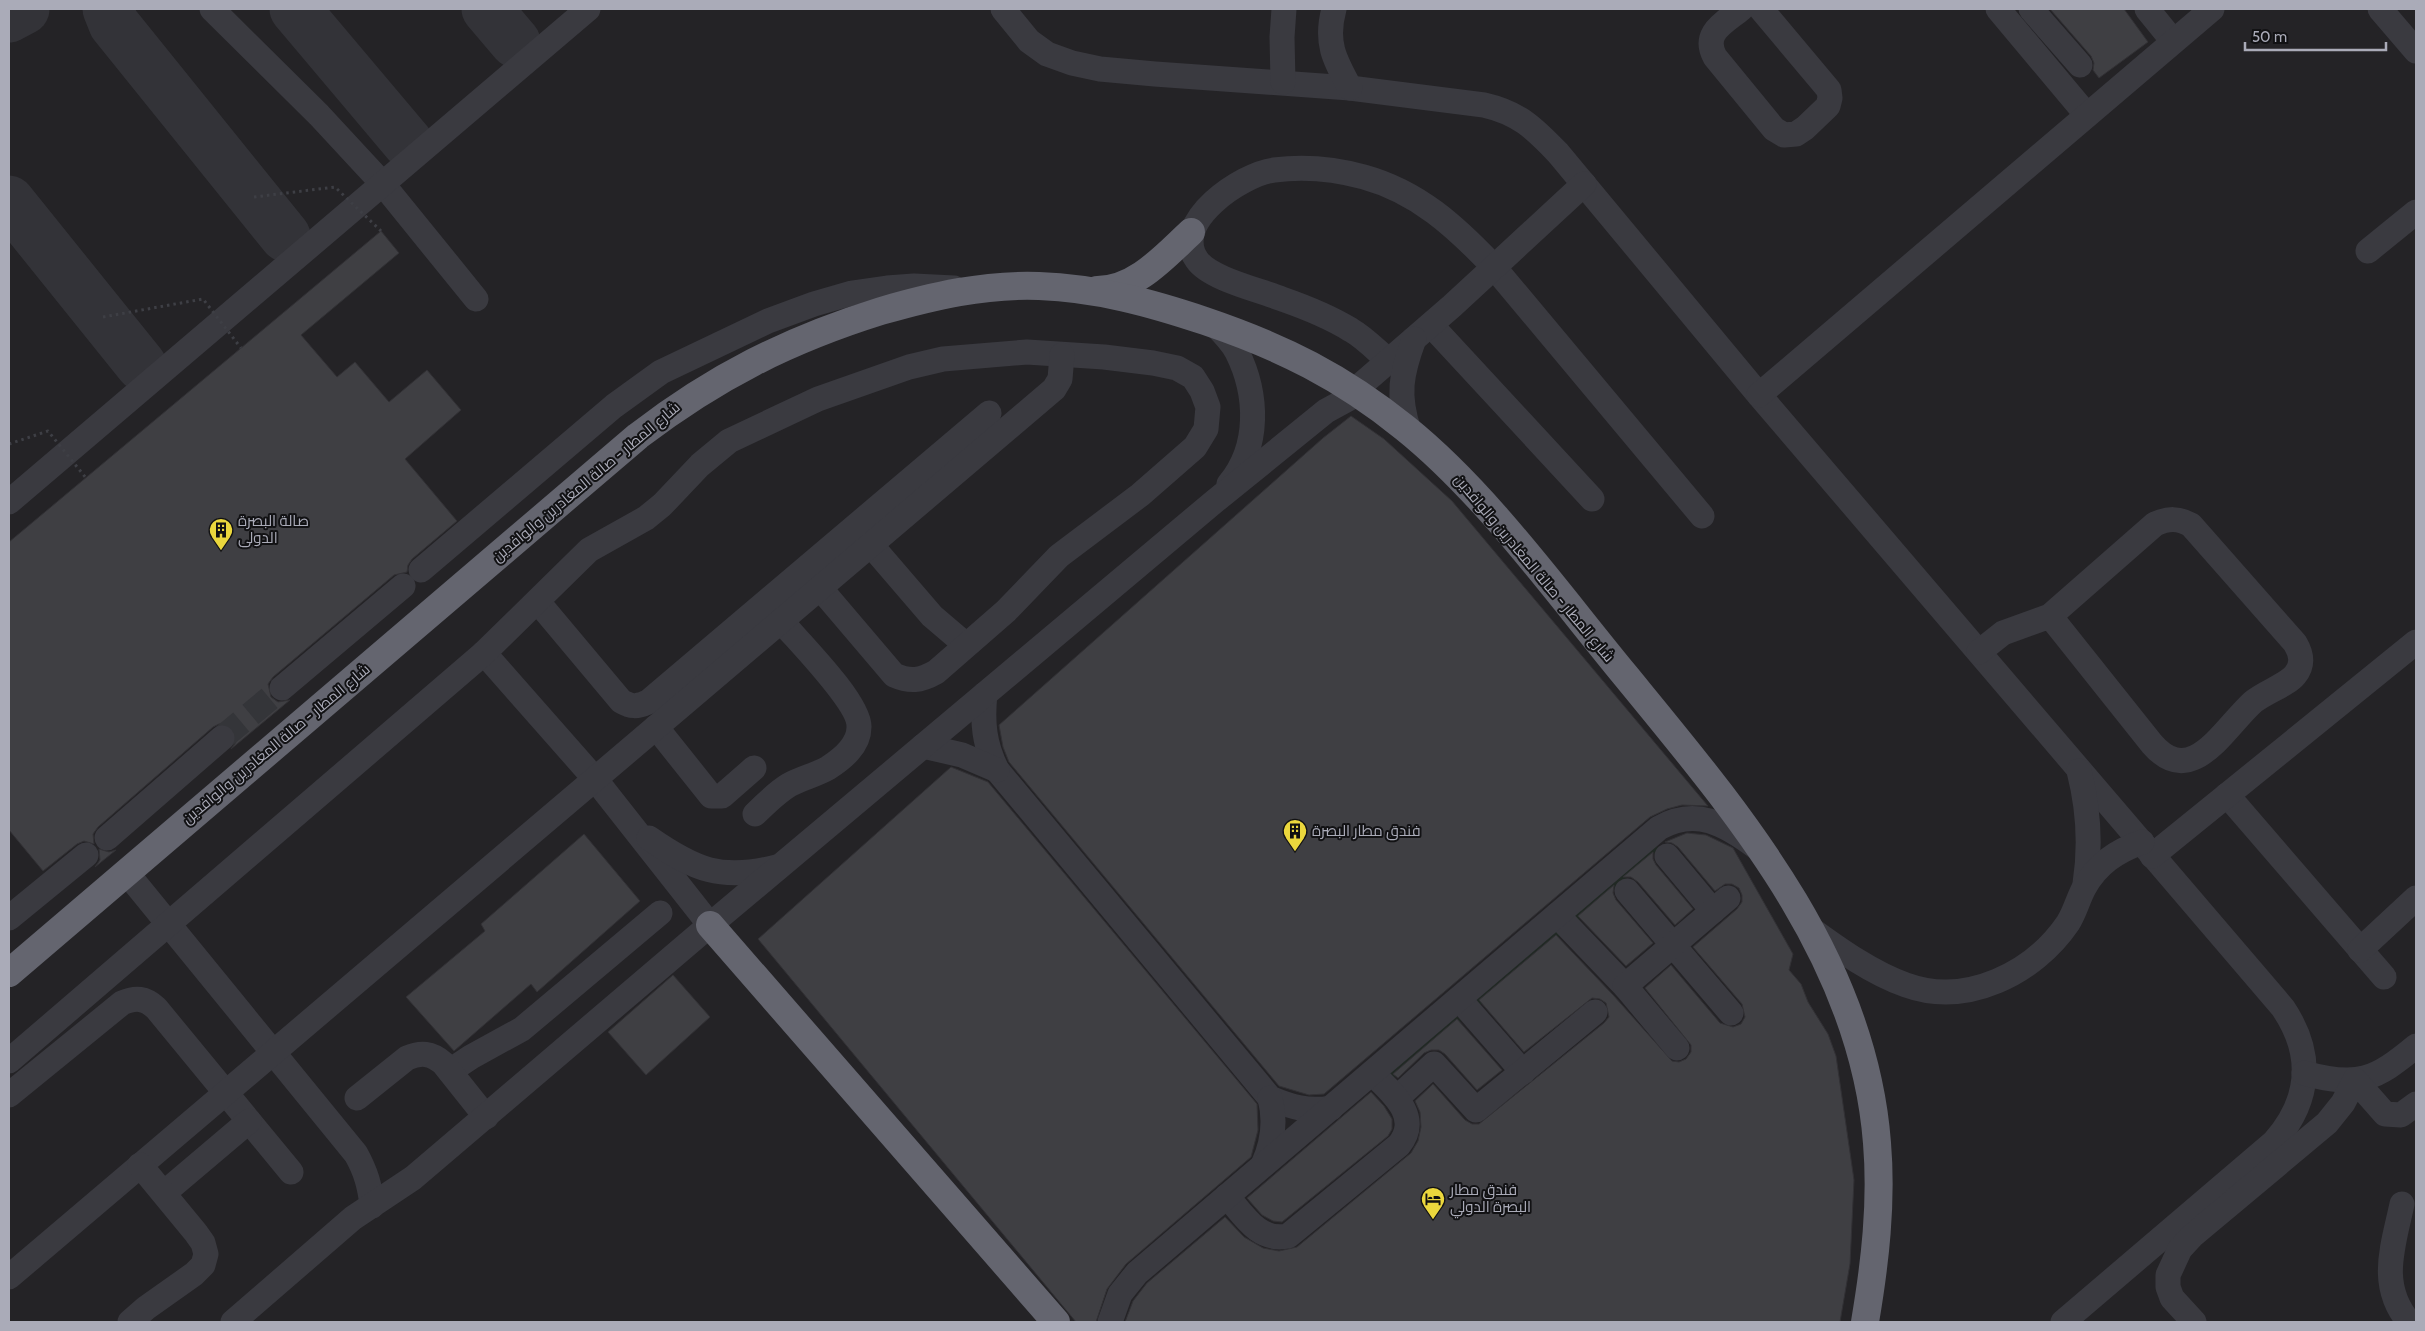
<svg xmlns="http://www.w3.org/2000/svg" width="2425" height="1331" font-family="Cabin,Cairo,sans-serif">
  <rect width="100%" height="100%" fill="#171719"/>
  <rect fill="#242326" x="9" y="9" width="2407" height="1313"/>
  <g fill="#212924">
    <path d="M 1653,842 L 1659,849 L 1574,924 L 1567,917 Z"/>
    <path d="M 1556,926 L 1562,934 L 1480,1005 L 1474,998 Z"/>
    <path d="M 1454,1013 L 1461,1021 L 1389,1082 L 1382,1074 Z"/>
  </g>
  <g fill="none" stroke-linecap="round" stroke-linejoin="round">
    <g stroke="#333338" stroke-width="51">
      <path d="M 108,9 L 114,24 L 285,236"/>
      <path d="M 295,9 L 408,143"/>
      <path d="M 487,9 L 515,42"/>
      <path d="M 9,17 L 24,9"/>
      <path d="M 9,201 L 141,365"/>
    </g>
  </g>
  <g fill="#3f3f43" stroke="#323135">
    <path d="M 2050,9 L 2124,9 L 2148,42 L 2099,78 L 2093,70 L 2094,63 L 2091,56 Z"/>
    <path d="M 381,231 L 399,253 L 301,335 L 337,377 L 355,362 L 389,402 L 427,370 L 461,410 L 405,459 L 457,521 L 412,559 L 408,565 L 407,572 L 394,575 L 273,677 L 268,684 L 271,697 L 278,702 L 290,700 L 231,749 L 236,742 L 233,729 L 226,724 L 219,724 L 213,727 L 98,827 L 93,834 L 94,844 L 84,841 L 77,844 L 43,871 L 9,830 L 9,542 Z"/>
    <path d="M 1351,416 L 1384,439 L 1452,501 L 1708,806 L 1682,805 L 1667,809 L 1650,817 L 1324,1094 L 1309,1095 L 1279,1086 L 1009,762 L 1003,747 L 999,725 L 1323,438 Z"/>
    <path d="M 951,767 L 988,782 L 1257,1104 L 1258,1130 L 1251,1157 L 1126,1264 L 1107,1289 L 1096,1322 L 1076,1322 L 758,939 Z"/>
    <path d="M 1687,833 L 1706,835 L 1733,848 L 1793,954 L 1789,970 L 1801,984 L 1808,1002 L 1828,1034 L 1836,1056 L 1854,1180 L 1850,1264 L 1840,1322 L 1125,1322 L 1133,1301 L 1147,1283 L 1225,1217 L 1244,1237 L 1263,1248 L 1279,1251 L 1297,1247 L 1411,1153 L 1418,1141 L 1421,1127 L 1420,1112 L 1415,1101 L 1433,1084 L 1465,1120 L 1472,1124 L 1479,1124 L 1604,1023 L 1609,1017 L 1606,1003 L 1600,999 L 1592,998 L 1524,1052 L 1479,1000 L 1556,935 L 1614,996 L 1672,1061 L 1679,1062 L 1686,1059 L 1691,1052 L 1691,1045 L 1645,988 L 1671,965 L 1720,1023 L 1733,1027 L 1741,1024 L 1745,1017 L 1742,1004 L 1693,947 L 1737,909 L 1742,902 L 1742,895 L 1739,888 L 1732,884 L 1725,884 L 1715,891 L 1678,847 L 1672,843 L 1665,842 Z"/>
    <path d="M 584,834 L 640,901 L 537,992 L 531,984 L 454,1051 L 406,997 L 485,931 L 481,924 Z"/>
    <path d="M 99,849 L 109,852 L 116,850 L 95,867 L 100,860 Z"/>
    <path d="M 1653,852 L 1653,859 L 1656,865 L 1693,909 L 1675,925 L 1638,882 L 1631,877 L 1623,877 Z"/>
    <path d="M 1614,885 L 1613,893 L 1616,900 L 1653,943 L 1626,966 L 1578,916 Z"/>
    <path d="M 673,975 L 710,1017 L 646,1075 L 608,1032 Z"/>
    <path d="M 1457,1019 L 1502,1070 L 1477,1090 L 1445,1054 L 1439,1050 L 1431,1050 L 1424,1053 L 1398,1078 L 1393,1074 Z"/>
    <path d="M 1371,1092 L 1384,1106 L 1392,1119 L 1392,1129 L 1388,1136 L 1282,1222 L 1273,1221 L 1262,1215 L 1247,1198 Z"/>
  </g>
  <g fill="none" stroke-linecap="round" stroke-linejoin="round">
    <path stroke="#343539" stroke-width="25" stroke-dasharray="25 12" stroke-linecap="butt" d="M 222,738 L 282,688"/>
    <g stroke="#3a3a40" stroke-width="25">
      <path d="M 212,9 L 319,115 L 382,183 L 476,299"/>
      <path d="M 1003,9 L 1029,41 L 1047,54 L 1072,63 L 1100,69 L 1155,74 L 1350,88 L 1484,105 C 1519,113 1534,128 1558,153 L 1759,395 L 2283,1008 C 2314,1054 2311,1100 2274,1142 L 2063,1322"/>
      <path d="M 1334,9 C 1325,42 1334,59 1350,88"/>
      <path d="M 1741,9 C 1724,23 1702,33 1715,57 L 1774,129 L 1784,135 L 1796,134 L 1805,128 L 1828,106 L 1830,98 L 1829,90 L 1761,9"/>
      <path d="M 1998,9 L 2086,114"/>
      <path d="M 2031,9 L 2080,65"/>
      <path d="M 2147,9 L 2173,41"/>
      <path d="M 2380,9 L 2416,51"/>
      <path d="M 1283,82 L 1282,37 L 1284,9"/>
      <path d="M 2368,251 L 2416,212"/>
      <path d="M 1215,325 C 1223,333 1232,342 1237,352 C 1258,394 1260,447 1229,484"/>
      <path d="M 1431,325 L 1592,499"/>
      <path d="M 1389,361 C 1377,351 1365,338 1351,330 C 1330,317 1305,307 1282,299 C 1260,290 1210,279 1197,260 C 1170,222 1242,174 1274,170 C 1305,166 1335,169 1364,177 C 1418,192 1455,226 1493,266 L 1702,516"/>
      <path d="M 1355,390 L 1452,306 L 1584,184"/>
      <path d="M 1759,395 L 2212,9"/>
      <path d="M 1409,431 C 1397,395 1401,374 1414,339"/>
      <path d="M 9,502 L 588,9"/>
      <path d="M 871,545 L 932,616 L 966,645"/>
      <path d="M 421,570 L 614,406 L 661,372 L 768,321 L 814,304 L 852,293 L 887,288 L 914,286 L 954,288"/>
      <path d="M 538,602 L 621,701 C 631,707 637,707 648,702 L 989,413"/>
      <path d="M 1979,652 L 2003,633 L 2050,616 L 2155,524 C 2169,518 2178,518 2191,525 L 2295,643 C 2301,653 2304,664 2295,675 C 2287,685 2265,692 2253,702 C 2224,728 2192,790 2152,744 L 2050,616"/>
      <path d="M 484,653 L 595,779 L 710,925"/>
      <path d="M 282,688 L 403,586"/>
      <path d="M 985,694 C 982,722 984,744 997,770 L 1270,1098 C 1291,1107 1308,1112 1331,1108"/>
      <path d="M 656,727 L 711,796 L 722,796 L 754,768"/>
      <path d="M 923,746 L 962,755 L 997,770"/>
      <path d="M 2079,771 C 2089,810 2091,845 2085,884"/>
      <path d="M 2227,795 L 2384,977"/>
      <path d="M 755,814 C 766,803 776,793 789,785 C 802,778 816,775 828,768 C 842,759 859,746 859,727 C 860,703 799,642 781,621"/>
      <path d="M 107,838 L 222,738"/>
      <path d="M 649,838 C 695,870 721,881 777,867"/>
      <path d="M 1667,856 L 1713,911"/>
      <path d="M 2152,856 L 2416,642"/>
      <path d="M 126,872 L 356,1154 C 366,1172 370,1186 372,1206"/>
      <path d="M 1627,891 L 1731,1013"/>
      <path d="M 1557,915 L 1625,986"/>
      <path d="M 9,918 L 86,855"/>
      <path d="M 1811,929 C 1840,950 1872,973 1906,985 C 1967,1007 2034,973 2068,923 C 2075,912 2078,899 2084,888 C 2097,864 2117,851 2142,842"/>
      <path d="M 2360,950 L 2416,898"/>
      <path d="M 1459,999 L 1523,1072"/>
      <path d="M 1677,1048 L 1625,986 L 1728,898"/>
      <path d="M 9,1061 L 484,653 L 589,550 L 646,518 L 662,505 L 700,465 L 729,441 L 818,399 L 909,367 L 943,359 L 1027,352 L 1104,357 L 1153,363 L 1177,368 L 1193,377 L 1202,391 L 1208,407 L 1206,429 L 1195,447 L 1140,495 L 1059,556 L 1006,611 L 936,672 C 920,681 910,682 894,675 L 820,588"/>
      <path d="M 450,1071 L 471,1057 L 522,1029 L 660,913"/>
      <path d="M 2304,1073 C 2358,1088 2375,1080 2416,1046"/>
      <path d="M 9,1095 L 122,1003 C 136,997 145,998 156,1008 L 291,1172"/>
      <path d="M 357,1098 L 407,1058 C 421,1052 431,1053 443,1063 L 486,1117"/>
      <path d="M 1397,1098 L 1434,1064 L 1476,1110 L 1595,1012"/>
      <path d="M 1263,1165 C 1273,1143 1276,1121 1270,1098"/>
      <path d="M 164,1193 L 249,1121"/>
      <path d="M 1227,1196 C 1244,1216 1259,1242 1288,1236 L 1399,1145 C 1422,1116 1391,1092 1372,1073"/>
      <path d="M 2402,1204 C 2393,1247 2378,1285 2409,1322"/>
      <path d="M 9,1277 L 1054,389 L 1060,379 L 1062,355"/>
      <path d="M 130,1322 L 146,1308 L 194,1274 L 203,1265 L 206,1254 L 203,1243 L 196,1233 L 140,1165"/>
      <path d="M 233,1322 L 353,1218 L 413,1178 L 710,925 L 1215,501 L 1326,411 L 1359,393"/>
      <path d="M 1110,1322 L 1120,1294 L 1137,1273 L 1659,828 C 1696,807 1725,824 1756,847"/>
      <path d="M 2194,1322 L 2172,1298 L 2168,1287 L 2168,1275 L 2180,1249 L 2192,1236 L 2327,1123 L 2343,1103 L 2355,1080 L 2385,1114 L 2401,1115 L 2416,1104"/>
    </g>
    <g stroke="#64656f" stroke-width="28">
      <path d="M 1097,290 C 1136,290 1165,256 1191,232"/>
      <path d="M 710,925 L 1056,1322"/>
      <path d="M 9,973 L 638,436 C 715,377 788,340 881,311 C 933,296 984,284 1039,286 C 1097,288 1151,303 1205,321 C 1282,347 1342,377 1405,428 C 1486,493 1558,594 1625,675 C 1738,813 1863,958 1877,1143 C 1882,1203 1875,1263 1865,1322"/>
    </g>
    <g stroke="#3e3f45" stroke-width="3" stroke-dasharray="2.5 4" stroke-linecap="butt">
      <path d="M 254,197 L 335,187 L 381,231"/>
      <path d="M 103,317 L 203,299 L 241,348"/>
      <path d="M 9,444 L 48,431 L 86,478"/>
    </g>
  </g>
  <defs>
    <g id="building-pin" transform="scale(1.25)"><path d="M0 17L-7.5 6A9.5 9.5 0 1 1 7.5 6Z" fill="#ebd73d" stroke="#121214"/><path d="M-4-6H4V6H1V3H-1V6H-4ZM-2.5-4.3h1.7v1.8h-1.7ZM.8-4.3h1.7v1.8H.8ZM-2.5-1h1.7V.8h-1.7ZM.8-1h1.7V.8H.8Z" fill="#111"/></g>
    <g id="hotel-pin" transform="scale(1.25)"><path d="M0 17L-7.5 6A9.5 9.5 0 1 1 7.5 6Z" fill="#ebd73d" stroke="#121214"/><path d="M-6-4.5h1.5V1H6V5H4.5V3h-9V5H-6ZM-4 0a1.8 1.8 0 1 1 3.6 0ZM.5 0V-2.5h3Q6-2.5 6 0Z" fill="#111"/></g>
  </defs>
  <g fill-rule="evenodd">
    <use href="#building-pin" x="221" y="530"/>
    <use href="#building-pin" x="1295" y="831"/>
    <use href="#hotel-pin" x="1433" y="1199"/>
  </g>
  <g text-anchor="middle" stroke-width="4" stroke-linejoin="round" paint-order="stroke">
    <g font-size="15" fill="#aaabb8" stroke="#121214">
      <text transform="translate(586 482) rotate(-40)" y="5">شارع المطار - صالة المغادرين والوافدين</text>
      <text transform="translate(1534 568) rotate(50)" y="5">شارع المطار - صالة المغادرين والوافدين</text>
      <text transform="translate(276 744) rotate(-40)" y="5">شارع المطار - صالة المغادرين والوافدين</text>
    </g>
    <g font-size="15" fill="#aaabb8" stroke="#121214" text-anchor="start">
      <text x="238" y="526">صالة البصرة<tspan x="238" dy="17">الدولى</tspan></text>
      <text x="1312" y="836">فندق مطار البصرة</text>
      <text x="1450" y="1195">فندق مطار<tspan x="1450" dy="17">البصرة الدولي</tspan></text>
    </g>
  </g>
  <rect width="2425" height="1331" fill="none" stroke="#aaabb8" stroke-width="20"/>
  <path d="M2245 42v8h141v-8" fill="none" stroke="#aaabb8" stroke-width="2.5"/>
  <text x="2252" y="42" font-size="15" fill="#aaabb8" stroke="#121214" stroke-width="4" paint-order="stroke">50 m</text>
</svg>
